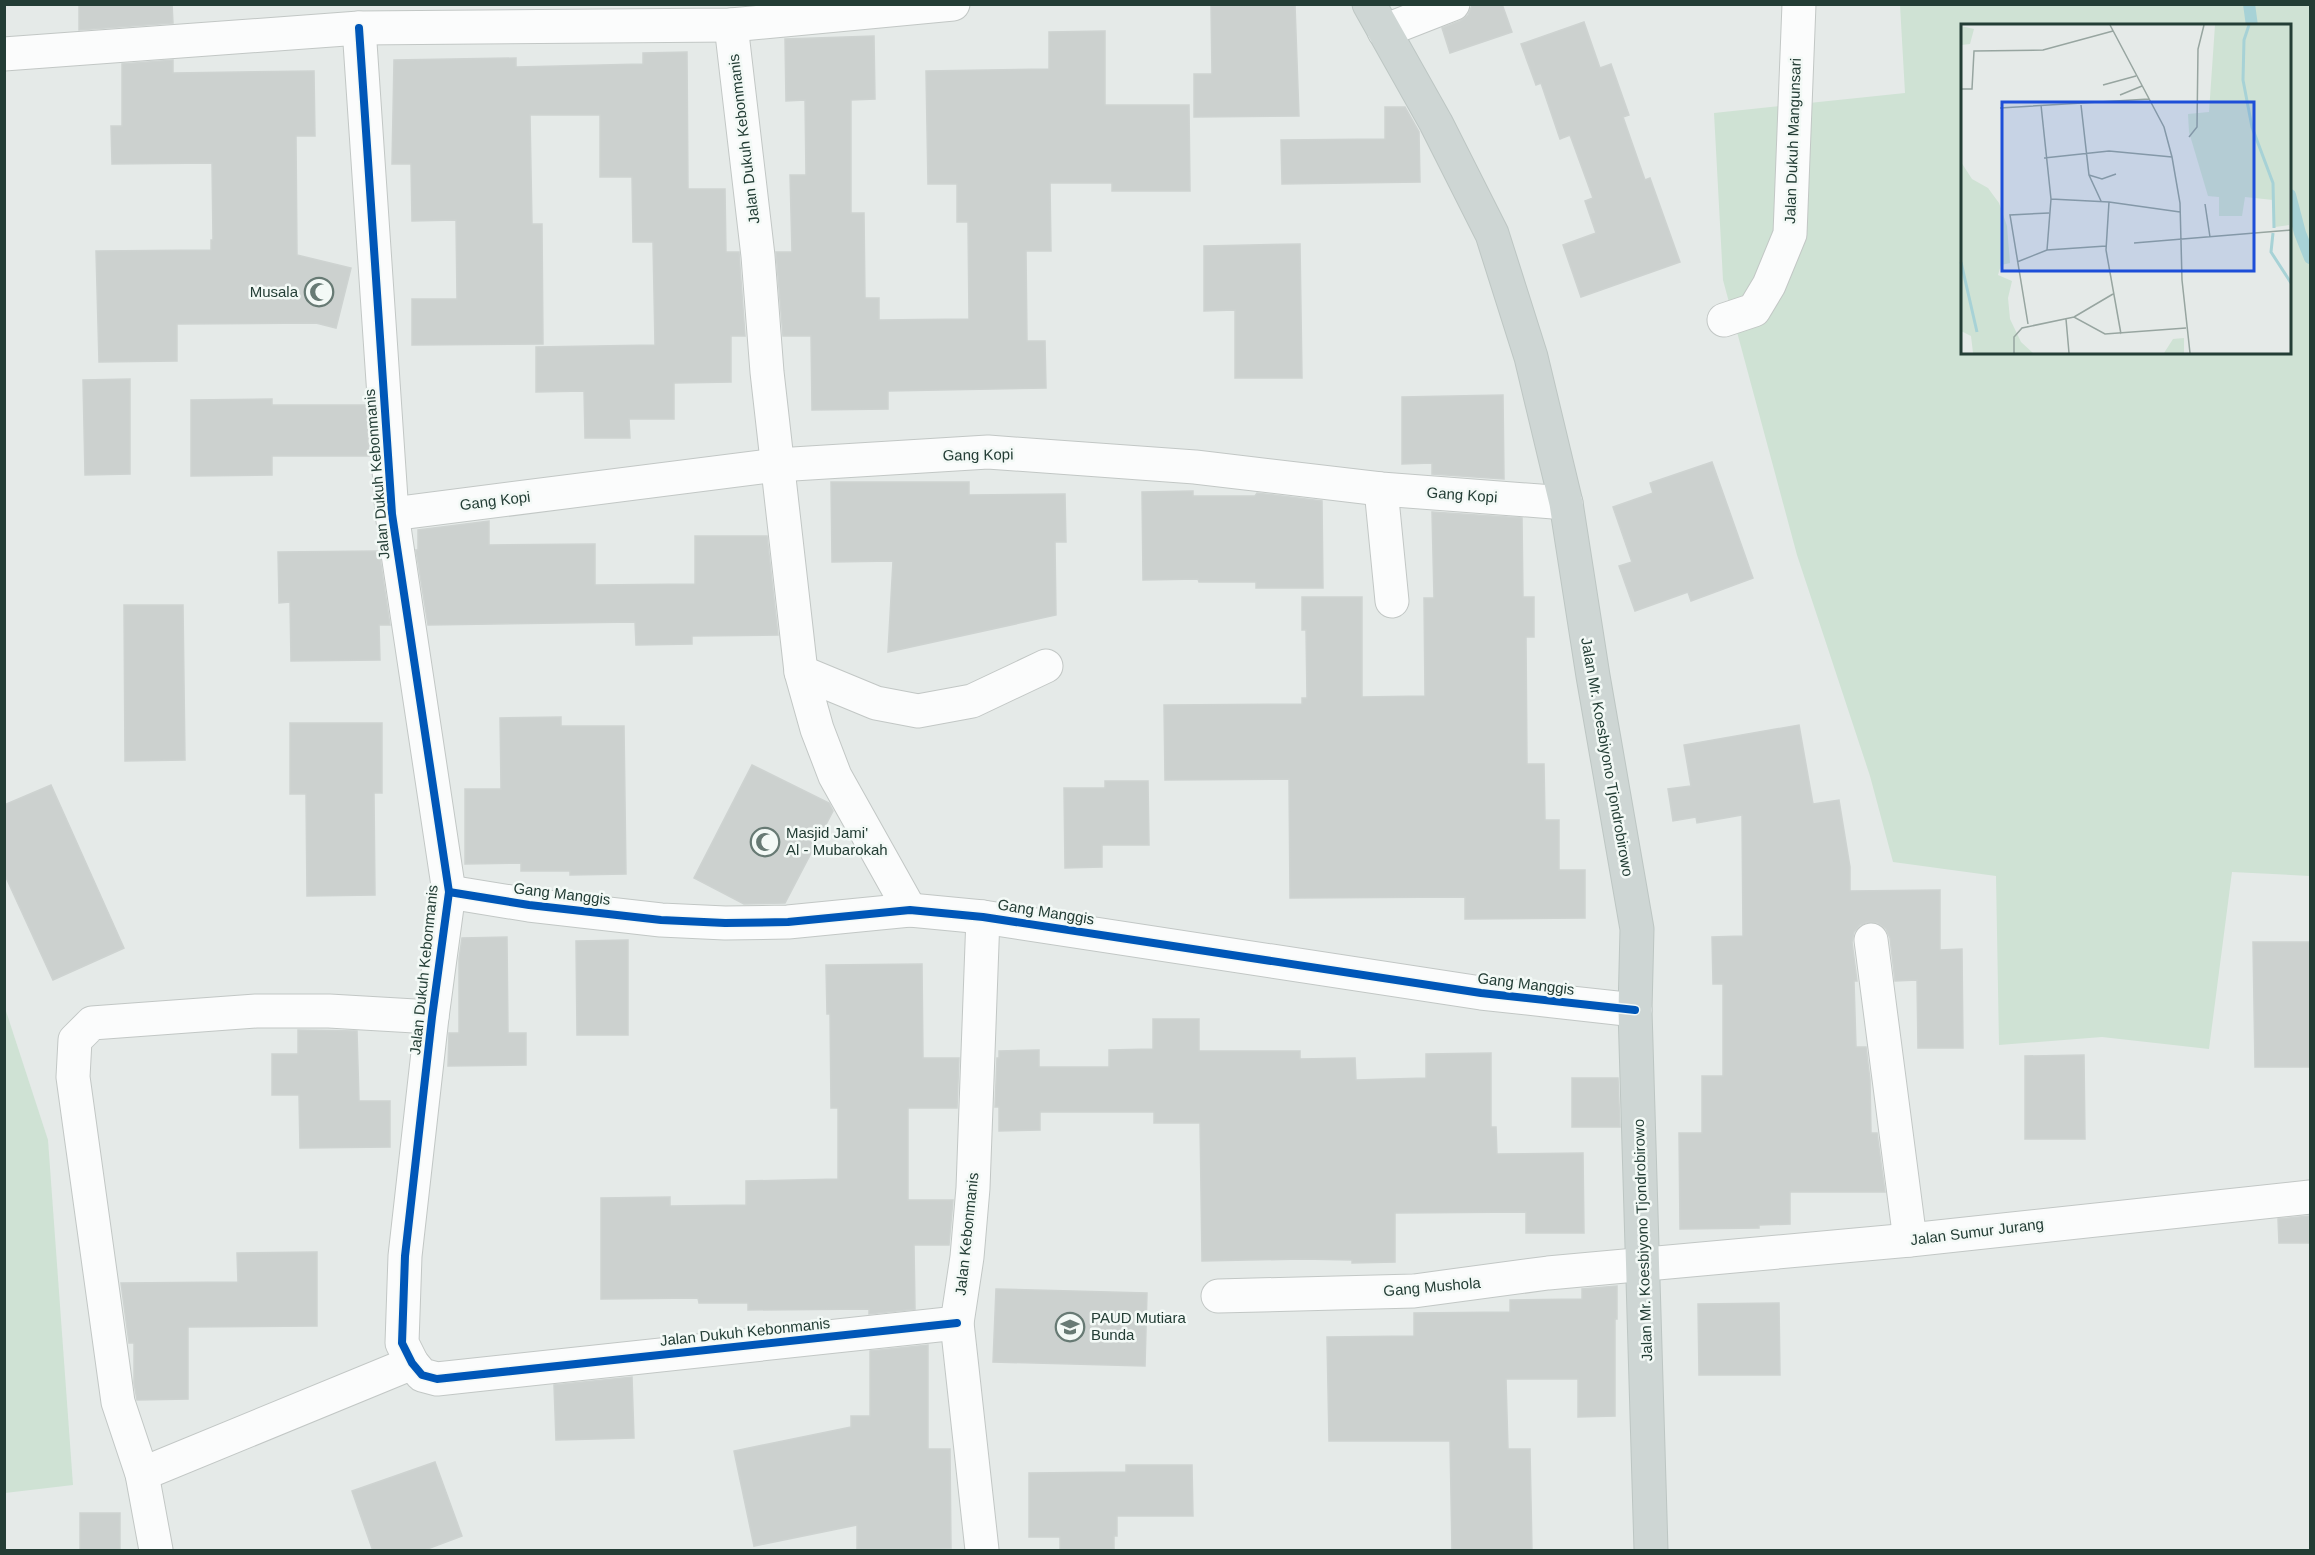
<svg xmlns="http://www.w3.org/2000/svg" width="2315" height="1555" font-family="Arial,sans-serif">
  <rect width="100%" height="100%" fill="#e5eae8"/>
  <g fill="#cfe2d4" fill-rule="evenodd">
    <path d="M 1900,5 L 2310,5 L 2310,876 L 2232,872 L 2209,1049 L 2102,1037 L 1999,1045 L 1996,876 L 1893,862 L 1870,776 L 1797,555 L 1723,280 L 1714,113 L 1905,93 ZM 1962,26 L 2290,26 L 2290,352 L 1962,352 Z"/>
    <path d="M 5,1008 L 48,1140 L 73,1485 L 5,1493 Z"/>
  </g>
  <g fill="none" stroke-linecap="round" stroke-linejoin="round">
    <g stroke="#a7d2d6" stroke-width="12">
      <path d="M 2249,4 L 2252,26"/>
      <path d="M 2290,195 L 2300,233 L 2310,258"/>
    </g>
  </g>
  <g fill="#ccd1cf" stroke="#ced3d1" stroke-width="1.5">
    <path d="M 79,4 L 172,4 L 173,23 L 79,30 Z"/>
    <path d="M 1475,4 L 1502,4 L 1512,32 L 1450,53 L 1442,28 L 1460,21 L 1468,15 L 1472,6 Z"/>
    <path d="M 1295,5 L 1299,116 L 1194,117 L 1194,74 L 1212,74 L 1211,6 Z"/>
    <path d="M 1584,22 L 1600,68 L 1611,64 L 1629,115 L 1623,117 L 1645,180 L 1650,178 L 1680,262 L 1581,297 L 1563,245 L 1596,233 L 1585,201 L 1593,198 L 1570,135 L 1560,139 L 1541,83 L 1536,85 L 1521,44 Z"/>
    <path d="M 1105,31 L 1105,105 L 1189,105 L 1190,191 L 1112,191 L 1112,183 L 1050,183 L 1051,251 L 1026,251 L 1027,341 L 1045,341 L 1046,388 L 888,391 L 888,409 L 812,410 L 811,336 L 783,336 L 776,252 L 792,252 L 790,175 L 806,175 L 805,100 L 786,101 L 785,39 L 874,36 L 875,99 L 851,100 L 851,213 L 864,213 L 865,298 L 879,298 L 879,320 L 969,319 L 968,222 L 957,222 L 957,184 L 928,184 L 926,71 L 1049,69 L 1049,32 Z"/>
    <path d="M 687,52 L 688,189 L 725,189 L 726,252 L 739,252 L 745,336 L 731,336 L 731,382 L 674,383 L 674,419 L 629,419 L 630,438 L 585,438 L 584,391 L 536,392 L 536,347 L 655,345 L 653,242 L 633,242 L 632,177 L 600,177 L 600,115 L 530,115 L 532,224 L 542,224 L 543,344 L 412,345 L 412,299 L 457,299 L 456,220 L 412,221 L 411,164 L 392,164 L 394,60 L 516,58 L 516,67 L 643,64 L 643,53 Z"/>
    <path d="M 173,60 L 173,73 L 314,71 L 315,136 L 296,136 L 297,255 L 351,268 L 336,328 L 316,323 L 177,324 L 177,361 L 99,362 L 96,251 L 211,250 L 211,240 L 213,240 L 212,163 L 112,164 L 111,126 L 122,126 L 122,64 Z"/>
    <path d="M 1385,107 L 1405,107 L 1419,132 L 1420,182 L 1282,184 L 1281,140 L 1385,139 Z"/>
    <path d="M 1300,244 L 1302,378 L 1235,378 L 1235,310 L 1204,311 L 1204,246 Z"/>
    <path d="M 130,379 L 130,474 L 85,475 L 83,380 Z"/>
    <path d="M 1503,395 L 1504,479 L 1432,474 L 1432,463 L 1402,464 L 1402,397 Z"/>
    <path d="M 272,399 L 272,405 L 366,405 L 369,456 L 272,456 L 272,475 L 191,476 L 191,400 Z"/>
    <path d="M 1712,462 L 1753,578 L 1691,601 L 1688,592 L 1635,611 L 1619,566 L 1632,562 L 1613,507 L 1653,493 L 1650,483 Z"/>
    <path d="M 831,482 L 969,482 L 969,495 L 1065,494 L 1066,542 L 1055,542 L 1056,615 L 888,652 L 893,561 L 832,562 Z"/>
    <path d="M 1193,491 L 1193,496 L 1255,496 L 1257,493 L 1322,501 L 1323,588 L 1256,588 L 1256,582 L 1199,582 L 1198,579 L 1143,580 L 1142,492 Z"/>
    <path d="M 1432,512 L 1522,518 L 1523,597 L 1534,597 L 1534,637 L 1526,637 L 1527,764 L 1544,764 L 1545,820 L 1559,820 L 1559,870 L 1585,870 L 1585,918 L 1465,919 L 1465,897 L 1290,898 L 1289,779 L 1165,780 L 1164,705 L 1302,704 L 1302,698 L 1307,698 L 1306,630 L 1302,630 L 1302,597 L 1362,597 L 1362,697 L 1425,696 L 1424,598 L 1434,598 Z"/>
    <path d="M 489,521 L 489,545 L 595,544 L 595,585 L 695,584 L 695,536 L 767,536 L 778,635 L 692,636 L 692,644 L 636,645 L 635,622 L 428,625 L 416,550 L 418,550 L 418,530 Z"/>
    <path d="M 379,551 L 390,625 L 379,625 L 380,660 L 291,661 L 290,602 L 279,603 L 278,552 Z"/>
    <path d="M 124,605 L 183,605 L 185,760 L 125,761 Z"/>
    <path d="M 561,717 L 561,726 L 624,726 L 626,874 L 570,875 L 570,871 L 521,871 L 521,863 L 465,864 L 465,789 L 501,789 L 500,718 Z"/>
    <path d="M 290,723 L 382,723 L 382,793 L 374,793 L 375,895 L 307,896 L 306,794 L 290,794 Z"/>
    <path d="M 1799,725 L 1813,804 L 1839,800 L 1850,867 L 1850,891 L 1940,890 L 1940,950 L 1962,949 L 1963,1048 L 1918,1048 L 1917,980 L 1895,981 L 1890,938 L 1886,929 L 1878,923 L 1868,922 L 1860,925 L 1854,932 L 1852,942 L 1857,981 L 1854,981 L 1856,1047 L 1866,1047 L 1870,1080 L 1871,1133 L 1877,1133 L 1885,1192 L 1790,1192 L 1790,1224 L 1759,1225 L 1759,1228 L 1680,1229 L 1679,1133 L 1702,1133 L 1702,1076 L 1723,1076 L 1723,984 L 1713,984 L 1712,937 L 1743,936 L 1742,815 L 1697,823 L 1696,817 L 1673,821 L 1668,789 L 1691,786 L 1684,745 Z"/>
    <path d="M 752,765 L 829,803 L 833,811 L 785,903 L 744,904 L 694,878 Z"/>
    <path d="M 1105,781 L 1148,781 L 1149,845 L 1102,845 L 1102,867 L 1065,868 L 1064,788 L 1105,788 Z"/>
    <path d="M 51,785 L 124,948 L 53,980 L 4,873 L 4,805 Z"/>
    <path d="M 507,937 L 508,1033 L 526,1033 L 526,1065 L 448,1066 L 449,1033 L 459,1033 L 459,959 L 462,938 Z"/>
    <path d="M 628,940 L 628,1035 L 577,1035 L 576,941 Z"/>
    <path d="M 2253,942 L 2310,942 L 2310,1067 L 2255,1067 Z"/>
    <path d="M 922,964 L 923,1058 L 959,1058 L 957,1108 L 908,1108 L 908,1200 L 953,1200 L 949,1245 L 914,1245 L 915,1309 L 869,1314 L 869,1309 L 748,1310 L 748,1303 L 699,1303 L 698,1298 L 601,1299 L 601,1198 L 670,1197 L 670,1206 L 746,1205 L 746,1181 L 838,1179 L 838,1108 L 831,1108 L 830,1014 L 827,1014 L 826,965 Z"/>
    <path d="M 1153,1019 L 1199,1019 L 1199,1051 L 1300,1051 L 1300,1059 L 1355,1058 L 1356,1080 L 1426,1078 L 1426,1054 L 1491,1053 L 1491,1127 L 1496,1127 L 1497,1154 L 1583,1153 L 1584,1233 L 1526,1233 L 1526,1212 L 1395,1213 L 1395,1262 L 1352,1263 L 1352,1260 L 1302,1259 L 1202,1261 L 1200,1123 L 1154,1123 L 1154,1112 L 1040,1112 L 1040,1130 L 999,1131 L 999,1107 L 995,1107 L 997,1058 L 999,1058 L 999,1051 L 1039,1050 L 1039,1067 L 1109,1067 L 1109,1050 L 1153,1049 Z"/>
    <path d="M 298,1030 L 357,1031 L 359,1101 L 390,1101 L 390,1147 L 300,1148 L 299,1095 L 272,1095 L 272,1054 L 298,1054 Z"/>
    <path d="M 2084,1055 L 2085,1139 L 2025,1139 L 2025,1056 Z"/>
    <path d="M 1572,1078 L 1618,1078 L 1620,1127 L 1572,1127 Z"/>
    <path d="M 2309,1216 L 2309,1243 L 2279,1243 L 2278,1219 Z"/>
    <path d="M 317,1252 L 317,1326 L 188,1327 L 188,1399 L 137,1400 L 134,1383 L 134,1343 L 129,1343 L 121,1283 L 238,1282 L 237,1253 Z"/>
    <path d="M 1617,1286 L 1617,1319 L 1615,1319 L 1615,1416 L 1578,1417 L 1578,1379 L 1506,1379 L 1508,1449 L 1530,1449 L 1532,1551 L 1452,1551 L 1450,1441 L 1329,1441 L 1327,1337 L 1414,1336 L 1414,1313 L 1510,1312 L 1510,1300 L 1582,1299 L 1582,1289 Z"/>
    <path d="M 996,1289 L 1147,1293 L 1145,1366 L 993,1362 Z"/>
    <path d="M 1779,1303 L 1780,1375 L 1699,1375 L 1698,1304 Z"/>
    <path d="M 928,1345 L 928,1449 L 950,1449 L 951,1548 L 857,1549 L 857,1525 L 754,1546 L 734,1451 L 851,1427 L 851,1416 L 870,1416 L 870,1351 Z"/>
    <path d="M 632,1377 L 634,1438 L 556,1440 L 554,1385 Z"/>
    <path d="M 435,1462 L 462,1536 L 422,1551 L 373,1551 L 352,1491 Z"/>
    <path d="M 1126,1465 L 1192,1465 L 1193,1516 L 1117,1516 L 1117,1536 L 1114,1536 L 1114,1551 L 1060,1551 L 1060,1537 L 1029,1537 L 1029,1473 L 1126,1472 Z"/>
    <rect x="80" y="1513" width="40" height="38"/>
  </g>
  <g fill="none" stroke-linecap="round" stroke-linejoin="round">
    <g stroke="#c2c7c5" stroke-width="35">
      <g id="minor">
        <path d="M 731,25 L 758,256 L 767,372 L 801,672 L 817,729 L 835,776 L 910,910"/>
        <path d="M 359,28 L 392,514 L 449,892 L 432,1017 L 405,1256 L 402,1343 L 412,1363 L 422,1375 L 437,1379 L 957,1323"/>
        <path d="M 1384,31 L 1453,4"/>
        <path d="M 4,54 L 359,28 L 731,25 L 953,4"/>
        <path d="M 1724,320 L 1754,310 L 1769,285 L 1790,234 L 1799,4"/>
        <path d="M 1381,489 L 1392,601"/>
        <path d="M 392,514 L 777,465 L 988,452 L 1195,467 L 1381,489 L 1566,503"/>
        <path d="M 801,672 L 876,703 L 918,711 L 972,701 L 1046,666"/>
        <path d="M 449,892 L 529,905 L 661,920 L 725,923 L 788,922 L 910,910 L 983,917 L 1481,993 L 1635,1010"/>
        <path d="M 1871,940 L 1910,1240"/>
        <path d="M 1218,1296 L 1414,1291 L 1548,1273 L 1910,1240 L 2310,1197"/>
        <path d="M 142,1474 L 412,1363"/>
        <path d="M 156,1550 L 142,1474 L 118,1402 L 73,1077 L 75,1040 L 92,1023 L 256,1011 L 329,1011 L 432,1017"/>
        <path d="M 982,1550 L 957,1323 L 967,1257 L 973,1188 L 983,917"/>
      </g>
    </g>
    <g stroke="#bdc6c3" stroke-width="35">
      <path id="major" d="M 1369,4 L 1436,123 L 1492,234 L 1531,357 L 1566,503 L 1593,676 L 1637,929 L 1635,1010 L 1651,1550"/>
    </g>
    <use href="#minor" stroke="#fbfcfc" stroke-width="33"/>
    <use href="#major" stroke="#ced6d4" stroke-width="33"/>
    <g stroke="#f3f9f6" stroke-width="11">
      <g id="cycleway">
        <path d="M 359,28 L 392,514 L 449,892 L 432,1017 L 405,1256 L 402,1343 L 412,1363 L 422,1375 L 437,1379 L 957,1323"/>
        <path d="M 449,892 L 529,905 L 661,920 L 725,923 L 788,922 L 910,910 L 983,917 L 1481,993 L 1635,1010"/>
      </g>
    </g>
    <use href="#cycleway" stroke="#0057b8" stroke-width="8"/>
  </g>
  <defs>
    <g id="mosque-ring" transform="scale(1.5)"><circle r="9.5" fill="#f3f9f6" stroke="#677a74" stroke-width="1.5"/><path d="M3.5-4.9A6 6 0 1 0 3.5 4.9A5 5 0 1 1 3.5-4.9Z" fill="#677a74"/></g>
    <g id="school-ring" transform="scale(1.5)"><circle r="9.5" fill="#f3f9f6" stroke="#677a74" stroke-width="1.5"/><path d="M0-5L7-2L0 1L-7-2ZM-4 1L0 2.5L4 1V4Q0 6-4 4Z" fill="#677a74"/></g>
  </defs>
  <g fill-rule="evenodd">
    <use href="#mosque-ring" x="319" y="292"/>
    <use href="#mosque-ring" x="765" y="842"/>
    <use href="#school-ring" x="1070" y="1327"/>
  </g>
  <g text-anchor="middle" stroke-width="5" stroke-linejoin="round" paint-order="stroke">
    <g font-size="15" fill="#233d35" stroke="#f3f9f6">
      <text transform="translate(744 139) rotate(-97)" y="5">Jalan Dukuh Kebonmanis</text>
      <text transform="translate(1793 141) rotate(-88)" y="5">Jalan Dukuh Mangunsari</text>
      <text transform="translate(978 455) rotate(-1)" y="5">Gang Kopi</text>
      <text transform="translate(377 474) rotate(-95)" y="5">Jalan Dukuh Kebonmanis</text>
      <text transform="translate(1462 495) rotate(4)" y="5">Gang Kopi</text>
      <text transform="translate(495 501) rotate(-7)" y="5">Gang Kopi</text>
      <text transform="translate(1607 757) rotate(80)" y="5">Jalan Mr. Koesbiyono Tjondrobirowo</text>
      <text transform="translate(562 894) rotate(7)" y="5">Gang Manggis</text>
      <text transform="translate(1046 912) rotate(9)" y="5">Gang Manggis</text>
      <text transform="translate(424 970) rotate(-84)" y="5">Jalan Dukuh Kebonmanis</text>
      <text transform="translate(1526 984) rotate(7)" y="5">Gang Manggis</text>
      <text transform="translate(1977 1232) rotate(-7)" y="5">Jalan Sumur Jurang</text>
      <text transform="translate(967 1234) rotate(-84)" y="5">Jalan Kebonmanis</text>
      <text transform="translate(1643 1240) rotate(-92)" y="5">Jalan Mr. Koesbiyono Tjondrobirowo</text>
      <text transform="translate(1432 1287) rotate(-5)" y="5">Gang Mushola</text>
      <text transform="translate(745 1332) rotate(-6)" y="5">Jalan Dukuh Kebonmanis</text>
    </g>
    <g font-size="15" fill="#233d35" stroke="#f3f9f6" text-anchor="start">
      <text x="298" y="297" text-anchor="end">Musala</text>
      <text x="786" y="838">Masjid Jami'<tspan x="786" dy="17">Al - Mubarokah</tspan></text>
      <text x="1091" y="1323">PAUD Mutiara<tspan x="1091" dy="17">Bunda</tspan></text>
    </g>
  </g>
  <g transform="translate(1961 24)">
    <rect width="330" height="330" fill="#e5eae8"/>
    <path d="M 254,1 L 330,1 L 328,201 L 314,203 L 312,176 L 284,173 L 281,192 L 258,192 L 258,173 L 247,172 L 228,108 L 227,90 L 248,88 ZM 0,2 L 13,5 L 9,20 L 0,21 ZM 0,138 L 11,155 L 27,164 L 38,179 L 46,202 L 49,239 L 40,241 L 37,251 L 51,257 L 47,274 L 49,295 L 60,318 L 72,329 L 12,329 L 10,312 L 0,307 ZM 223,314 L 223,329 L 203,329 L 212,315 Z" fill="#cfe2d4"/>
    <path fill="none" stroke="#a7d2d6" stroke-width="3" d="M 288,1 L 283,16 L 282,56 L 291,103 L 312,159 L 313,204M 312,209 L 310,228 L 330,259M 0,238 L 16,308"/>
    <path fill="none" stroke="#97a5a0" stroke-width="1.5" d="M 149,1 L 203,103 L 211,133 L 219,179 L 221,256 L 229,329M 142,61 L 175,52M 0,65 L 11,65 L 13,27 L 82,26 L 152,7M 159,71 L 181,62M 80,81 L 90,175 L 86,226M 120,81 L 128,151 L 140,177M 39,84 L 188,75M 228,113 L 236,103 L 237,25 L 243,1M 83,134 L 148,127 L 211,133M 128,151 L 141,155 L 155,150M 90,175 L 148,178 L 219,188M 148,178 L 145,226 L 160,310M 244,180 L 249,213M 173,219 L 330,206M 56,238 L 86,226 L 145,222M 113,293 L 152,270M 105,295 L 108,329M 67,300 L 49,191 L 88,189M 53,329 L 53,313 L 61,304 L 113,293 L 144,310 L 225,304"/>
    <path fill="#1d4ed8" fill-opacity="0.15" stroke="#1d4ed8" stroke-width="3" d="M 41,78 L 293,78 L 293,247 L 41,247 Z"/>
    <rect width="330" height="330" fill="none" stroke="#233d35" stroke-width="3"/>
  </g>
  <rect width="2315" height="1555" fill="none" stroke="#233d35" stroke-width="12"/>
</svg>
